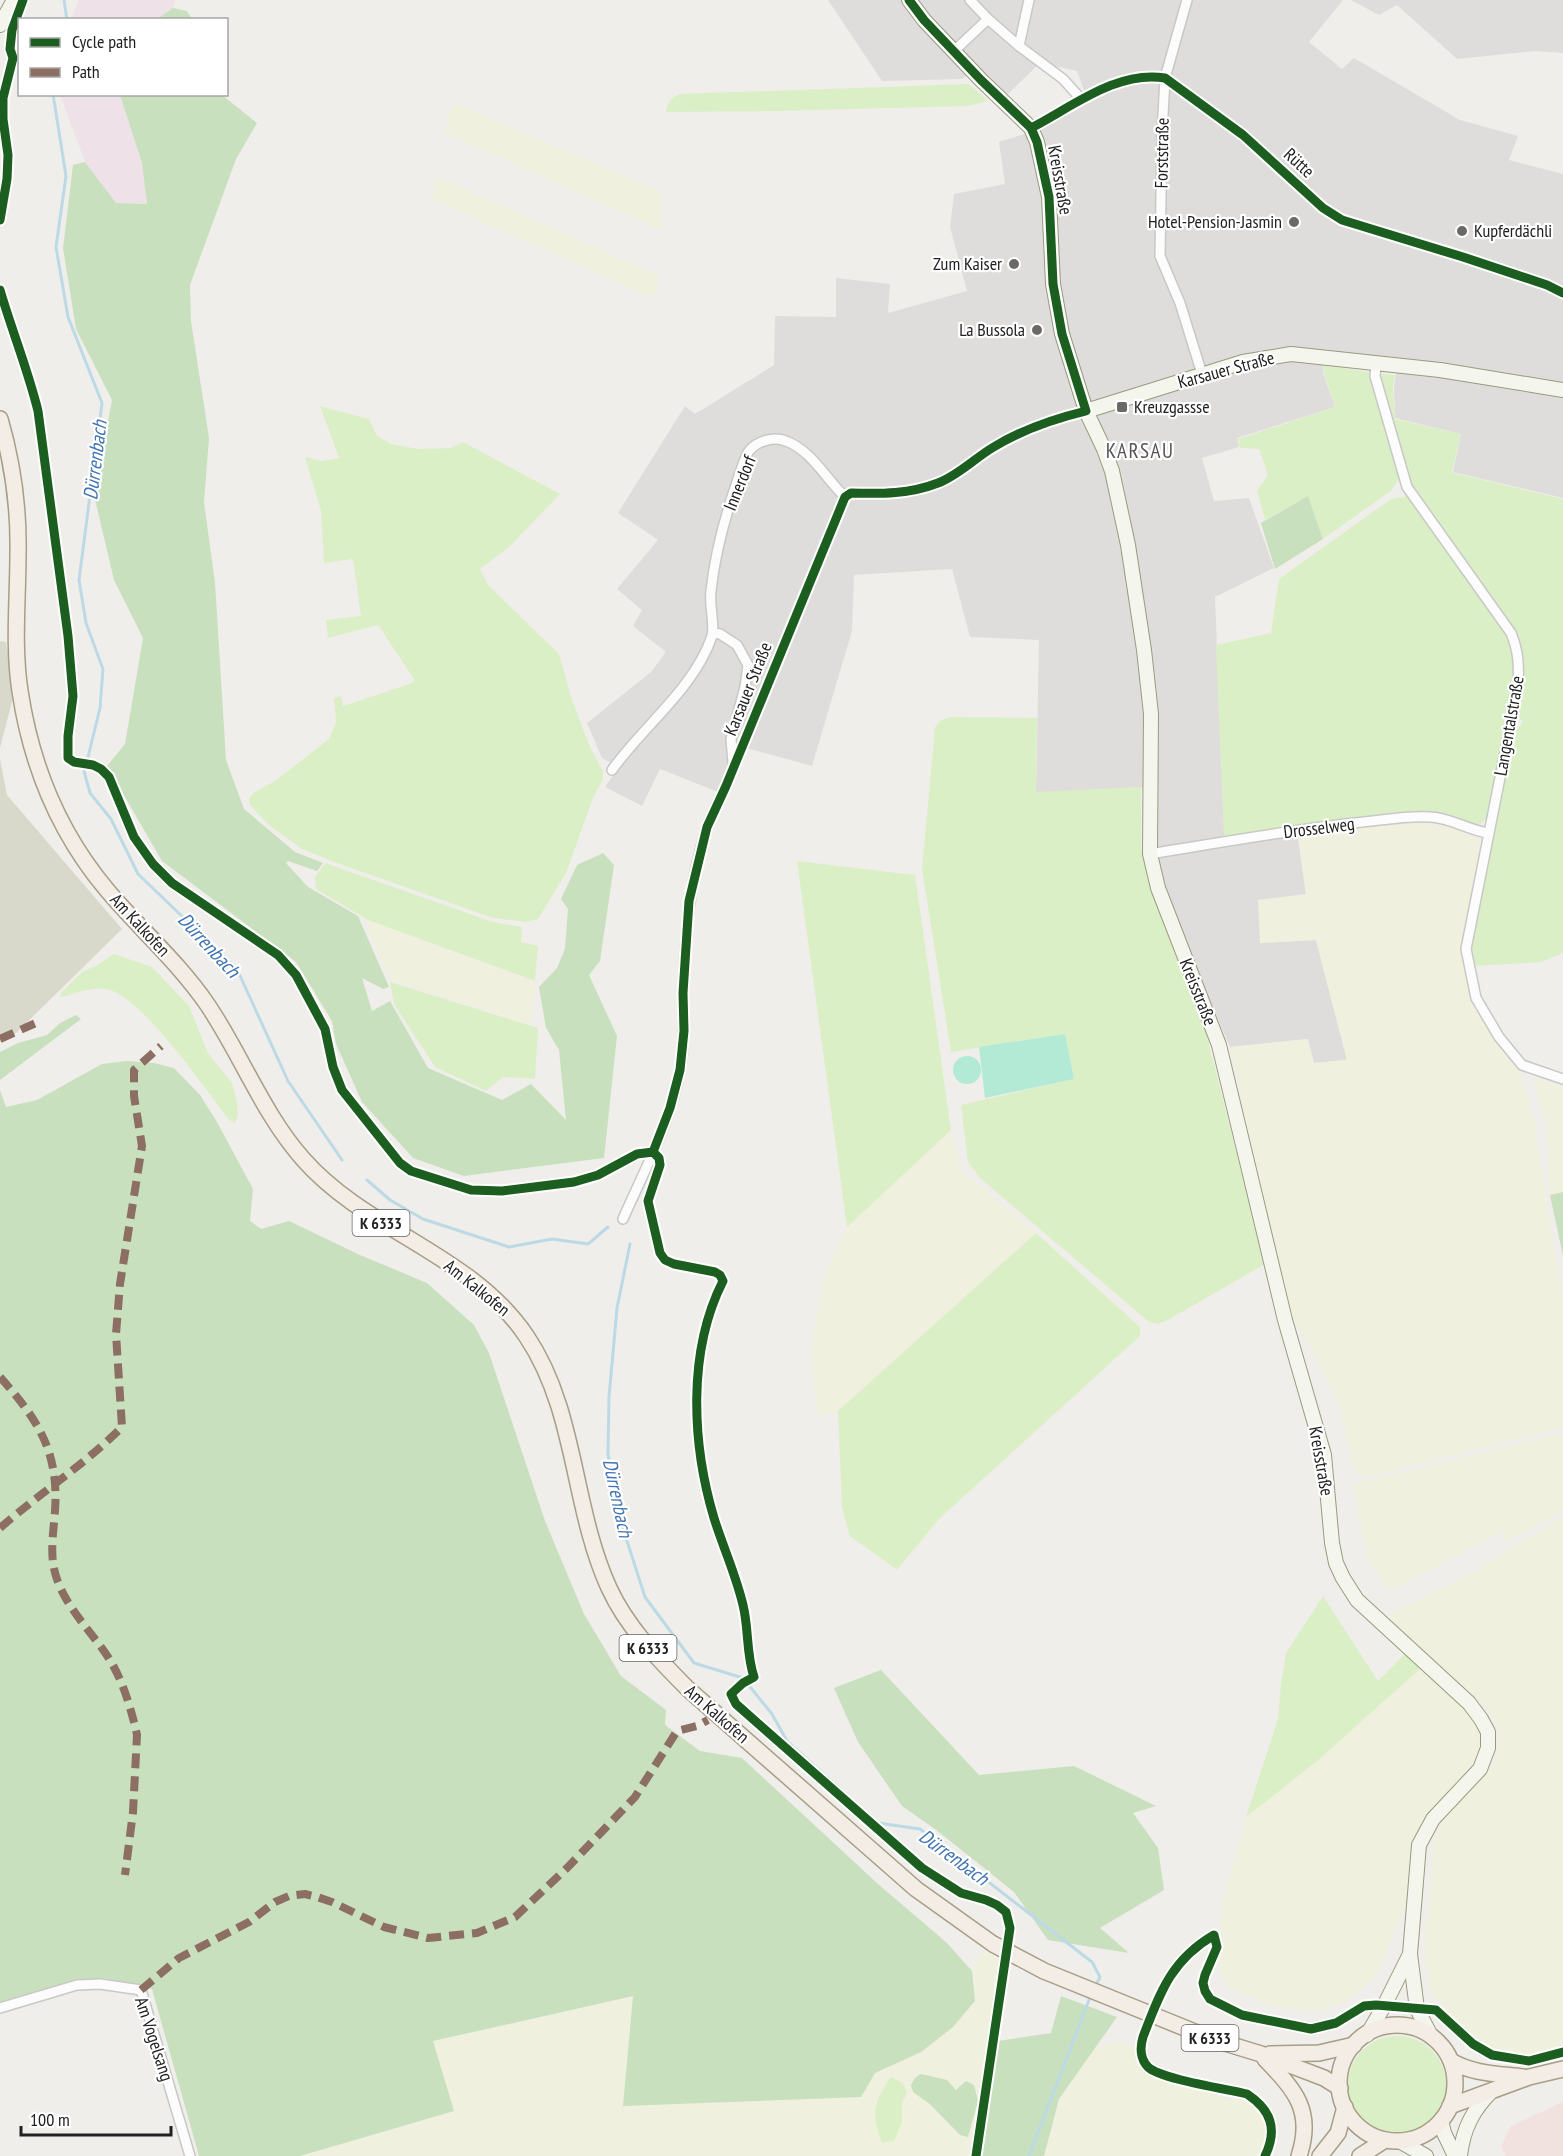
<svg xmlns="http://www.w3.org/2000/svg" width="1563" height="2156" font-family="'PT Sans Narrow',sans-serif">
  <rect width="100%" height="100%" fill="#f0eeea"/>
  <g fill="#dfdddb">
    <path d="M 828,0 L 1343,0 L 1309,42 L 1342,69 L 1354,58 L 1460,120 L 1518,136 L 1509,160 L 1563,174 L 1563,498 L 1453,472 L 1461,434 L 1395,418 L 1394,386 L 1398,362 L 1324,353 L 1323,373 L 1335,407 L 1237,438 L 1239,447 L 1202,458 L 1214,501 L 1249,498 L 1274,568 L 1215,597 L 1225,845 L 1298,837 L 1306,894 L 1260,943 L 1316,940 L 1347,1060 L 1314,1063 L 1307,1039 L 1230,1047 L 1160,884 L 1153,835 L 1154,787 L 1036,793 L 1039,640 L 970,637 L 952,569 L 854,575 L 852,631 L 812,766 L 743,747 L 718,792 L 660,769 L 642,806 L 605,787 L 619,767 L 602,758 L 587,723 L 651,672 L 666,652 L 633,626 L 642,610 L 617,589 L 658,540 L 618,513 L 685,406 L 695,414 L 774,365 L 775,316 L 836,317 L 836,278 L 890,284 L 888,313 L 967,291 L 950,227 L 954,194 L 1005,184 L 999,142 L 1040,129 L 1088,102 L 1077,71 L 1040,63 L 1007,95 L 977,69 L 962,79 L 882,81 Z"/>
    <path d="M 1351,0 L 1563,0 L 1563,53 L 1537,51 L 1457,59 L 1397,5 L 1379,15 Z"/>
  </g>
  <path fill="#f2e2df" d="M 1563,2102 L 1563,2156 L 1506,2156 L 1501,2146 L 1511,2126 Z"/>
  <g fill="#eee2e8">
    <path d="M 79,0 L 176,0 L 173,8 L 157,19 L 70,20 Z"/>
    <path d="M 60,95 L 120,95 L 142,163 L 147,204 L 116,203 L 85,162 Z"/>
  </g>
  <g fill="#d9d9cb">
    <path d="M 0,641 L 6,642 L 14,694 L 0,748 Z"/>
    <path d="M 0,759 L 7,795 L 122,929 L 14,1035 L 0,1042 Z"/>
  </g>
  <g fill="#eff0dd" fill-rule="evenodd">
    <path d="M 457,104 L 662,192 L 661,230 L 445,133 L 451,110 Z"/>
    <path d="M 436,176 L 659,276 L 655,293 L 650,297 L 432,199 Z"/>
    <path d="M 1412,822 L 1462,828 L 1480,840 L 1479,856 L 1460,951 L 1467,983 L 1479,1013 L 1519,1067 L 1534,1120 L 1563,1304 L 1563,1427 L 1370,1476 L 1360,1474 L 1352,1463 L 1341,1410 L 1319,1363 L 1287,1306 L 1230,1047 L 1308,1039 L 1314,1063 L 1347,1060 L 1316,940 L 1260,943 L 1258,900 L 1306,894 L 1298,837 Z"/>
    <path d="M 370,921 L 535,982 L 531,1025 L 390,980 L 367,928 Z"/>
    <path d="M 1538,1079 L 1563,1087 L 1563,1192 L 1550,1195 L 1546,1124 L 1534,1083 Z"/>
    <path d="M 951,1130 L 961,1170 L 1036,1233 L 838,1411 L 818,1417 L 811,1352 L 822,1281 L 847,1227 Z"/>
    <path d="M 1563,1433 L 1563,1511 L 1507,1542 L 1502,1532 L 1389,1591 L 1367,1557 L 1353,1483 L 1364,1482 Z"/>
    <path d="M 1563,1517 L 1563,2049 L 1533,2053 L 1508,2053 L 1482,2044 L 1461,2026 L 1429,1990 L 1425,1943 L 1435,1835 L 1442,1821 L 1489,1770 L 1496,1759 L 1499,1734 L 1495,1722 L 1485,1706 L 1389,1618 L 1395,1611 L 1469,1574 Z"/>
    <path d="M 1423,1666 L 1451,1689 L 1482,1727 L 1481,1757 L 1423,1821 L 1415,1841 L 1407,1903 L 1377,1974 L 1352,1998 L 1324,2011 L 1301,2010 L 1267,2005 L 1226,1986 L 1220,1970 L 1219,1957 L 1224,1940 L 1220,1919 L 1222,1905 L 1246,1817 L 1316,1762 Z"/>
    <path d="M 982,1951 L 999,1958 L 973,2156 L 300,2156 L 454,2112 L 433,2041 L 634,1996 L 875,2073 L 921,2052 L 975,2001 L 972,1971 ZM 947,2080 L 956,2090 L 966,2081 L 974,2084 L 978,2101 L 960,2135 L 930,2104 L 913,2092 ZM 906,2093 L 902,2103 L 902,2122 L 894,2141 L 882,2143 Z"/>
    <path d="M 1120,2041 L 1134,2048 L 1140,2063 L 1148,2072 L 1201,2086 L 1200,2091 L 1253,2104 L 1265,2123 L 1267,2137 L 1263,2156 L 1044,2156 L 1059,2099 L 1095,2048 Z"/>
  </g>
  <g fill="#dbefc7">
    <path d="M 969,84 L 988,101 L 968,106 L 779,111 L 666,112 C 667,102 671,98 680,94 Z"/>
    <path d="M 1323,365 L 1368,372 L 1371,376 L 1399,472 L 1398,480 L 1392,490 L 1323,539 L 1308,496 L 1265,520 L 1257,491 L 1268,475 L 1259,449 L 1240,448 L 1238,439 L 1335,407 L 1324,373 Z"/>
    <path d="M 1382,374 L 1395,375 L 1393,386 L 1395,419 L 1461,434 L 1452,472 L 1446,471 L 1563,499 L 1563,953 L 1541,962 L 1473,966 L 1471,947 L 1513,734 L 1523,722 L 1516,714 L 1522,657 L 1414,490 L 1404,471 L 1379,377 Z"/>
    <path d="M 320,406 L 369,419 L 377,436 L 391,444 L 418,449 L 451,448 L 463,442 L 560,494 L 509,547 L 480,569 L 488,585 L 558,653 L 561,660 L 570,694 L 590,747 L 603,771 L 603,779 L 593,798 L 566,873 L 538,919 L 526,922 L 493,918 L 334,862 L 302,849 L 270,826 L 250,805 L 249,799 L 253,793 L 275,781 L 329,739 L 336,722 L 334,698 L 341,696 L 343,706 L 412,683 L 414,679 L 378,625 L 328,638 L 326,620 L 361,616 L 353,559 L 324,563 L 321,511 L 305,457 L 322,461 L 339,458 Z"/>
    <path d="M 1408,496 L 1503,627 L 1514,654 L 1516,677 L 1489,817 L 1476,827 L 1430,813 L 1379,815 L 1224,837 L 1216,645 L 1271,633 L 1279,579 L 1391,499 Z"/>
    <path d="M 951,717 L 1037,718 L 1036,792 L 1141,787 L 1141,847 L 1151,886 L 1178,963 L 1205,1029 L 1265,1264 L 1168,1320 L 1158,1324 L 1149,1322 L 980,1178 L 968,1162 L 961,1105 L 1074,1079 L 1065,1034 L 951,1052 L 922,869 L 935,727 L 941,720 Z"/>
    <path d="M 797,861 L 915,875 L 951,1130 L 847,1227 Z"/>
    <path d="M 325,863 L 493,922 L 522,927 L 521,942 L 538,946 L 535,981 L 368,920 L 316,889 L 315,877 Z"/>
    <path d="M 114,954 L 152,967 L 189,1006 L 208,1053 L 232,1083 L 237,1102 L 238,1116 L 235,1123 L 229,1120 C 207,1091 143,999 110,990 C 95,986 75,993 60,998 L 61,993 L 82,972 L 96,966 Z"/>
    <path d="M 390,982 L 538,1028 L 535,1079 L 503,1077 L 486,1091 L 435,1067 L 394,1004 Z"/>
    <path d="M 1036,1233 L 1140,1327 L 1140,1336 L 939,1519 L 897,1570 L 850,1536 L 842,1508 L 838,1411 Z"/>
    <path d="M 1323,1596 L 1378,1681 L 1407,1652 L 1423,1666 L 1316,1762 L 1246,1817 L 1278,1719 L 1281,1684 L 1286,1653 Z"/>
    <circle cx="1397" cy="2085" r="49"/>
    <path d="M 891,2077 L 903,2083 L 907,2093 L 902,2103 L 902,2122 L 894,2141 L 882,2143 C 871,2112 873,2104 891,2077 Z"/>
  </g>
  <g fill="#c8e0bd">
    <path d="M 173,8 L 187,11 L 192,19 L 157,19 Z"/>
    <path d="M 120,95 L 222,95 L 257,123 L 236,159 L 190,285 L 191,321 L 209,438 L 204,502 L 215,583 L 226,760 L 244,809 L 295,852 L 323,863 L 317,871 L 288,861 L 286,863 L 308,887 L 358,916 L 389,987 L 383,989 L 362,978 L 372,1011 L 390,1001 L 428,1068 L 502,1100 L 531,1084 L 566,1120 L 559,1050 L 546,1028 L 539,987 L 557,968 L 565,949 L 568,909 L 561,899 L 577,865 L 603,853 L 614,865 L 600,961 L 589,975 L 617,1036 L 604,1158 L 464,1176 L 413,1158 L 362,1102 L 336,1044 L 332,1021 L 296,962 L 162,861 L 107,766 L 125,744 L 143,638 L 114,580 L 94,495 L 112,400 L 76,329 L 63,248 L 73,165 L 85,162 L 116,203 L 147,204 L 142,163 Z"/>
    <path d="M 1308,496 L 1323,539 L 1275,569 L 1261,523 Z"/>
    <path d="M 76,1015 L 81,1019 L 0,1080 L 0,1052 L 18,1043 L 47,1035 L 60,1023 Z"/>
    <path d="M 126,1061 L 154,1063 L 174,1068 L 200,1095 L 217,1122 L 253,1189 L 250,1221 L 261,1229 L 289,1221 L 360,1255 L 427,1283 L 474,1325 L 489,1353 L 545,1521 L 584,1614 L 621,1676 L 666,1710 L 665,1725 L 700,1751 L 742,1758 L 878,1884 L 947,1943 L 972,1971 L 975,2001 L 953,2027 L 921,2052 L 875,2073 L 861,2097 L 623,2106 L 633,1996 L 433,2041 L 454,2111 L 300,2156 L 199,2156 L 152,1989 L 105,1978 L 69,1982 L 0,2004 L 0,1090 L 6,1107 L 37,1100 L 102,1064 Z"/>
    <path d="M 1563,1192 L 1563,1256 L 1550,1195 Z"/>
    <path d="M 881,1670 L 979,1775 L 1074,1766 L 1156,1806 L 1133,1813 L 1158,1848 L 1164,1890 L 1100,1928 L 1129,1953 L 1048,1940 L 1014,1892 L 935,1829 L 902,1806 L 858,1742 L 834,1688 Z"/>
    <path d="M 1061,1996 L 1117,2017 L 1059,2099 L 1044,2156 L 982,2156 L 998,2041 L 1051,2033 Z"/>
    <path d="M 921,2074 L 947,2080 L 956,2090 L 966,2081 L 974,2085 L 978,2101 L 968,2137 L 960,2135 L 930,2104 L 913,2092 L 911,2085 L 915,2078 Z"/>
  </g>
  <g fill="#b2ead5">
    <path d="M 1065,1034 L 1074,1079 L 985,1098 L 979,1047 Z"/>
    <circle cx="967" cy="1070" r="14"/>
  </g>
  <path fill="#dedddc" d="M 1158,1988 L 1166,1992 L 1147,2038 L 1139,2035 Z"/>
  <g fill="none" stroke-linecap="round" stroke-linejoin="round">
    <g stroke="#bcdae5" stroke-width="3">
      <path d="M 64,0 L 67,20"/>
      <path d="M 53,94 L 66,176 L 56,247 L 68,317 L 102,403 L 79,580 L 86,623 L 103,669 L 100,708 L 88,757"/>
      <path d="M 84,771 L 90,793 L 111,819 L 138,874 L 237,969 L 288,1081 L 342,1160"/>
      <path d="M 367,1180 L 390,1200 L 423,1219 L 509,1247 L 552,1239 L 588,1244 L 608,1227"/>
      <path d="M 630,1244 L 617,1308 L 609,1397 L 608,1454 L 618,1513 L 645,1597 L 694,1663 L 743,1678 L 772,1714 L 787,1741 L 878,1823 L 920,1829 L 1092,1962 L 1100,1977 L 1096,1985"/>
      <path d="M 1029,2156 L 1090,1997"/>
    </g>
    <g stroke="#c8c8c6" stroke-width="12">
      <g id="street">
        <path d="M 970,0 L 988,19 L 1019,46 L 1063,79 L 1082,100"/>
        <path d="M 1187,0 L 1165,78 L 1162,133 L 1160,256 L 1180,303 L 1202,374"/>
        <path d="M 1019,46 L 1029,0"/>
        <path d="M 954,51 L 988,19"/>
        <path d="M 1031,128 C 1072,107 1117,70 1165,78 L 1243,135 L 1323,208 L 1342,220 L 1463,257 L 1547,285 L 1563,293"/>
        <path d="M 1376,365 L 1375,376 L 1407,487 L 1511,633 C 1519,652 1519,667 1518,687 L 1466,949 L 1476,998 L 1499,1037 L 1522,1065 L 1563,1079"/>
        <path d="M 713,633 L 720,634 L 737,645 L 748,665 L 745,687 L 731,739 L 733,763"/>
        <path d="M 612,770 C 644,725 694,689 712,636 C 715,625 709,605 711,591 C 715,552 726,513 739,476 C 742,468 744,458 749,451 C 757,441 774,436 786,441 C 812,451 826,479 845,497"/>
        <path d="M 1150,854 C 1217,843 1285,831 1353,823 C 1379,821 1406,815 1431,817 C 1451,818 1468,830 1488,833"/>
        <path d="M 623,1219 C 644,1171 670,1123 680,1071 C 685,1045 683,1019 683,994 C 685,939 689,880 707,828 C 711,814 719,800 726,786 L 845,497 L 851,493 C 881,494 910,494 938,483 C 957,476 974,459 992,448 C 1021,430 1053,419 1086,411"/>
        <path d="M 0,2008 L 77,1985 L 100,1984 L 141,1990 L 190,2156"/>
      </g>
    </g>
    <g stroke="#989b80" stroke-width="16">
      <g id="secondary">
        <path d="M 909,0 L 924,20 L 981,80 L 1031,128 L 1037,142 L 1049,197 L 1053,284 L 1062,334 L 1086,411 L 1104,449 L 1112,471 L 1128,545 L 1144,650 L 1151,714 L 1150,854 L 1158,888 L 1219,1045 L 1285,1320 L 1324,1455 L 1332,1543 L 1336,1563 L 1343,1578 L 1357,1600 L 1469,1703 L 1481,1719 L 1488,1732 L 1488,1748 L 1480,1769 L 1433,1819 L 1419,1845 L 1410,1954 L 1417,2009 L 1431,2036"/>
        <path d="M 0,25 L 14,0"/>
        <path d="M 1086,411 L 1243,362 L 1291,354 L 1440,370 L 1563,390"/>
        <path d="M 1367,2035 L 1384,2006 L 1409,1956"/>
        <path d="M 1441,2120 L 1444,2133 L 1455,2156"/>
        <path d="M 1401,2142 L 1426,2156"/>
        <path d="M 1460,2156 C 1463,2129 1473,2109 1493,2090"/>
      </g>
    </g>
    <g stroke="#a79e86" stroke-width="18">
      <g id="primary">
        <path d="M 0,419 C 13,464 19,508 18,554 C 18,599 13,646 20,691 C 31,764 59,833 107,890 C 140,929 178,962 207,1004 C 241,1054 263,1114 303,1159 C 367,1232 472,1254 527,1337 C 577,1412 572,1507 609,1588 C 627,1627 658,1659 688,1689 L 916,1889 L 993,1944 L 1044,1971 L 1212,2039 L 1261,2054 L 1324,2078 L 1340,2088"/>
        <circle cx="1397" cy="2083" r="58"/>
        <path d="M 1270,2054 L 1319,2053 L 1354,2045"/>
        <path d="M 1265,2059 C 1295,2090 1314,2111 1299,2156"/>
        <path d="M 1451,2061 C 1473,2074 1498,2074 1523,2077"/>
        <path d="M 1450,2106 L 1529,2077 L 1563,2069"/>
        <path d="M 1320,2156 L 1338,2133 L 1345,2107"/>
        <path d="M 1360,2156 L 1385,2140"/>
      </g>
    </g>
    <use href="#street" stroke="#fdfcfc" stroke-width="9"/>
    <use href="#secondary" stroke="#f4f5ec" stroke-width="14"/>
    <use href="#primary" stroke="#f3ede6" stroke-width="15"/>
    <g stroke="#8d6e63" stroke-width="8" stroke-dasharray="15 8" stroke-linecap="butt">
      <path d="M 0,1039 L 38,1022"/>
      <path d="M 0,1377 C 38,1420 59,1451 55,1511 C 53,1539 48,1560 60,1587 C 71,1612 91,1632 106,1654 C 122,1677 131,1708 137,1735 L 133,1812 L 125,1875"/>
      <path d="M 0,1528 C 40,1493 84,1465 122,1427 L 116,1334 L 120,1284 L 142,1146 L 134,1096 L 134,1070 L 161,1046"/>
      <path d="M 141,1990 L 179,1958 L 249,1922 L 275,1902 L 289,1896 L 305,1894 L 317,1897 L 332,1902 L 384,1927 L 428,1938 L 477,1933 L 515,1917 L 567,1868 L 635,1797 L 677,1731 L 697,1726 L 708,1720"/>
    </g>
    <g stroke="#fff" stroke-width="13">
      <g id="cycleway">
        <path d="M 1031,128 C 1072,107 1117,70 1165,78 L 1243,135 L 1323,208 L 1342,220 L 1463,257 L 1547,285 L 1563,293"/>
        <path d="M 0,220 L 7,179 L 8,155 L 3,119 L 3,98 L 13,58 L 10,49 L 12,30 L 23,0"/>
        <path d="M 0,290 C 12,331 28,370 38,411 L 68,636 L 73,696 L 68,736 L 68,758 L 74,762 L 93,765 L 101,769 L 109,777 L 134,837 L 153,864 L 172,883 L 278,955 L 296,975 L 325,1029 L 333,1067 L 342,1090 L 400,1163 L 411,1171 L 471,1190 L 502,1191 L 574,1182 L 598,1175 L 637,1154 L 653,1152 L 659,1158 L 660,1165 L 648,1201 L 660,1253 L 665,1260 L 674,1264 L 715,1272 L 720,1275 L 723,1281 C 687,1352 692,1444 714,1518 C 723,1547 736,1575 743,1605 C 749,1629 746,1654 754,1677 L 743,1683 L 731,1694 L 736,1704 L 922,1868 L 961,1893 L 986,1900 L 997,1905 L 1006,1912 L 1010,1928 L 976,2156"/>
        <path d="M 653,1152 L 670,1108 L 680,1070 L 684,1031 L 683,993 L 689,901 L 707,827 L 726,786 L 845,497 L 851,493 C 881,494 910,494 938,483 C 957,476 974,459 992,448 C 1021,430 1053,419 1086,411 L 1062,334 L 1053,284 L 1049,197 L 1037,142 L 1031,128 L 981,80 L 924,20 L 909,0"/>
        <path d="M 1265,2156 C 1278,2129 1271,2110 1247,2094 C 1227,2089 1160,2079 1148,2067 C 1140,2059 1140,2047 1143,2037 C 1160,1993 1171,1960 1214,1935 L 1217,1947 L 1205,1975 L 1203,1983 L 1205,1991 L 1210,1999 L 1242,2015 L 1311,2029 L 1336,2023 L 1364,2006 L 1376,2005 L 1436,2010 L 1473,2044 L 1492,2055 L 1529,2061 L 1563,2052"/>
      </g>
    </g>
    <use href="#cycleway" stroke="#1b5e20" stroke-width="9"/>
  </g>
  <g fill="#696967" stroke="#fff" stroke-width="2">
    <circle cx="1294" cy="222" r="6"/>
    <circle cx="1462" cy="231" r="6"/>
    <circle cx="1014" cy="264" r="6"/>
    <circle cx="1037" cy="330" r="6"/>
    <rect x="1116" y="401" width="12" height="12" rx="3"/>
  </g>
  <g text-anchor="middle" stroke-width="4.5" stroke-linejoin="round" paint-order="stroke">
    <g fill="#fff" stroke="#646464" stroke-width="1.5">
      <rect x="352.5" y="1210" width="57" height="26" rx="4.5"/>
      <rect x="619.5" y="1635" width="57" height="26" rx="4.5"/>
      <rect x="1181.5" y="2025" width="57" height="26" rx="4.5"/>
    </g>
    <g font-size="16" font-weight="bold" fill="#212121">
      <text x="381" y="1229">K 6333</text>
      <text x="648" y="1654">K 6333</text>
      <text x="1210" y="2044">K 6333</text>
    </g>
    <g font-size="18" fill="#212121" stroke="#fff">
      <text transform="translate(1162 153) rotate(-89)" y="6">Forststraße</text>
      <text transform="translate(1299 163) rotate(43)" y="6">Rütte</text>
      <text transform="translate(1060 180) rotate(80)" y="6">Kreisstraße</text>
      <text transform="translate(1226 370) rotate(-15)" y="6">Karsauer Straße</text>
      <text transform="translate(740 483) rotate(-68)" y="6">Innerdorf</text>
      <text transform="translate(748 689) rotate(-68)" y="6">Karsauer Straße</text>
      <text transform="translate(1509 726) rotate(-80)" y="6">Langentalstraße</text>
      <text transform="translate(1319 828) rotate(-7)" y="6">Drosselweg</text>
      <text transform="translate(140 925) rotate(47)" y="6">Am Kalkofen</text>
      <text transform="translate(1198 992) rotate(68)" y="6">Kreisstraße</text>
      <text transform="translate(477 1288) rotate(39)" y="6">Am Kalkofen</text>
      <text transform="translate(1321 1461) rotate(80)" y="6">Kreisstraße</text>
      <text transform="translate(717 1714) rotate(41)" y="6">Am Kalkofen</text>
      <text transform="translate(154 2039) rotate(72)" y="6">Am Vogelsang</text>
    </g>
    <g font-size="18" fill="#212121" stroke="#fff" text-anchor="end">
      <text x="1282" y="228">Hotel-Pension-Jasmin</text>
      <text x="1474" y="237" text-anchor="start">Kupferdächli</text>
      <text x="1002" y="270">Zum Kaiser</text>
      <text x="1025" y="336">La Bussola</text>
      <text x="1134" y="413" text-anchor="start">Kreuzgassse</text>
    </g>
    <g font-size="20" font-style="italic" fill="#4175b2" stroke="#fff">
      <text transform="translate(95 460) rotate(-83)" y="7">Dürrenbach</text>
      <text transform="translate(209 945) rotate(47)" y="7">Dürrenbach</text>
      <text transform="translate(618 1498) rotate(78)" y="7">Dürrenbach</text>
      <text transform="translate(954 1857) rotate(36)" y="7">Dürrenbach</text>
    </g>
    <g font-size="21" letter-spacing="1.5" fill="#545454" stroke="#fff">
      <text x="1140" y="458">KARSAU</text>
    </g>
  </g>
  <rect x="18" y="18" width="210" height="78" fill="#ffffff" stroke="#a6a6a6" stroke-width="1.5"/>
  <rect x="30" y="38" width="30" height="9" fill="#1b5e20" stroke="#a6a6a6" stroke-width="1.5"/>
  <text x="72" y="48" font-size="18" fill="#212121">Cycle path</text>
  <rect x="30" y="68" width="30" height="9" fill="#8d6e63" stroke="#a6a6a6" stroke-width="1.5"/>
  <text x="72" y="78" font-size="18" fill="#212121">Path</text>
  <path d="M21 2126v9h150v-9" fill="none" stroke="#212121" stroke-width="3"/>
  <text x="30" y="2126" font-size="18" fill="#212121" stroke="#ffffff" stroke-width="4.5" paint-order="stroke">100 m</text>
</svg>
